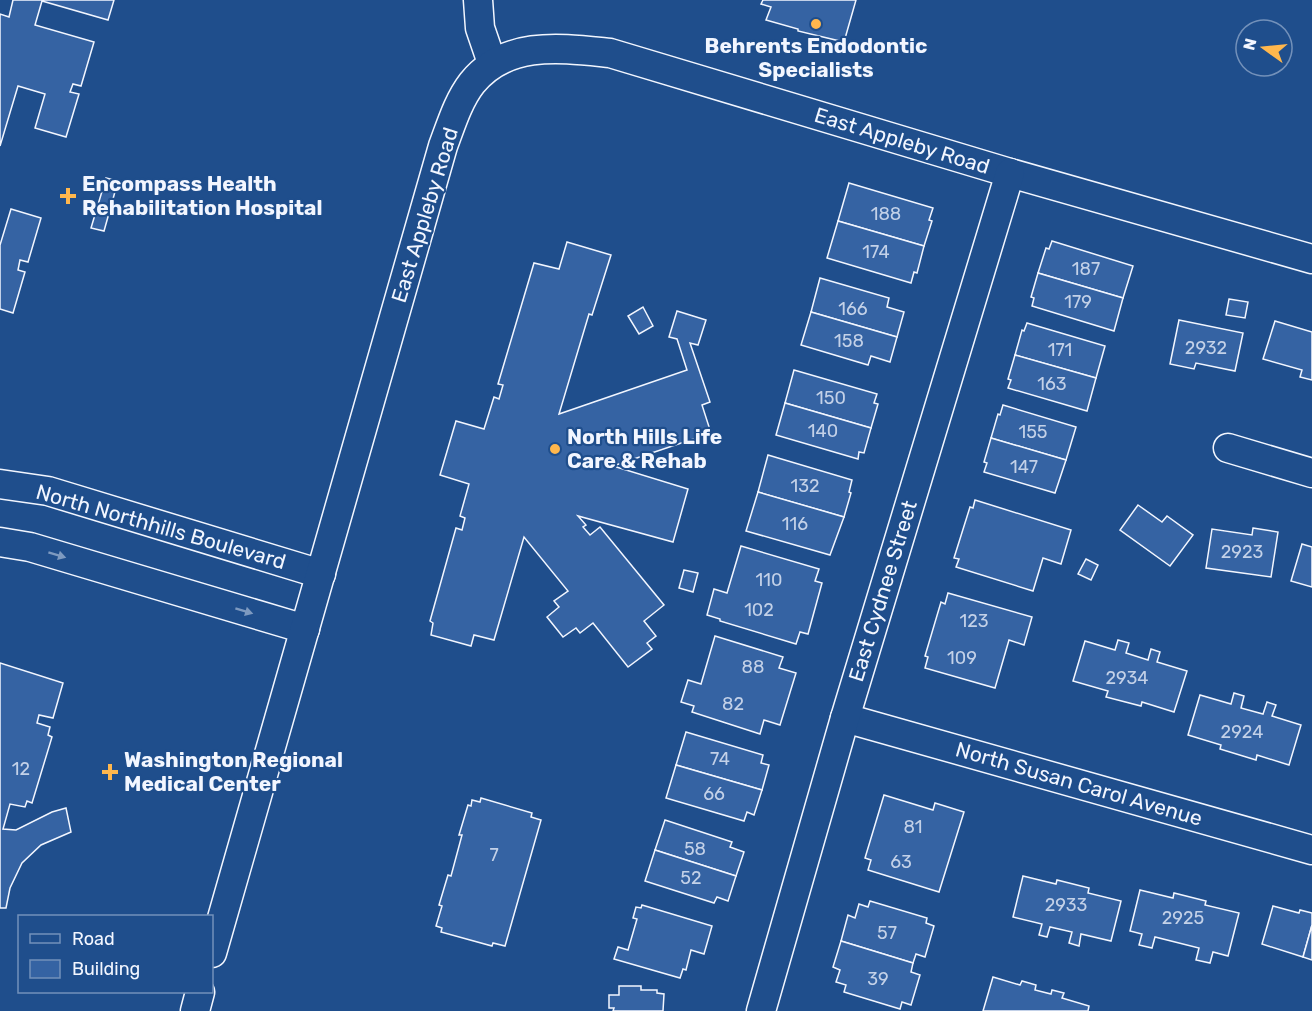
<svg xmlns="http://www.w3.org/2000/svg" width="1312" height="1011" font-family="Rubik,sans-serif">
  <rect width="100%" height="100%" fill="#1f4e8c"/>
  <g fill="#3563a3" stroke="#f2f6ff" stroke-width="1.5">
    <path d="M 13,0 L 114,0 L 108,20 L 42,1 L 35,25 L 94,42 L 81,86 L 73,84 L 70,92 L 79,94 L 66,137 L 35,128 L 45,94 L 18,86 L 0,146 L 0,14 L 9,17 Z"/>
    <path d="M 763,0 L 856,0 L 844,42 L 798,31 L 798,29 L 766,20 L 771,7 L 761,4 Z"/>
    <path d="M 106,178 L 118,181 L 104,231 L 91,228 Z"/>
    <path d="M 849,183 L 933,208 L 929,220 L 932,221 L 924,246 L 838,221 Z"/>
    <path d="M 11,209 L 41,218 L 28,262 L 20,260 L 18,270 L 25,272 L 13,313 L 0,309 L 0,245 Z"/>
    <path d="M 838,221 L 924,246 L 917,273 L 914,272 L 911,283 L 827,258 Z"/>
    <path d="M 1052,241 L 1133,266 L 1123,298 L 1038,273 L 1046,248 L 1049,249 Z"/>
    <path d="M 567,242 L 611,255 L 592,315 L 589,314 L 559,414 L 687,370 L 677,339 L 669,337 L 677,311 L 706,320 L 698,345 L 690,343 L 710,402 L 702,405 L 711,433 L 613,466 L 688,489 L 673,542 L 578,516 L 586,525 L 583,527 L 590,535 L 600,527 L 664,605 L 644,621 L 656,636 L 647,643 L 652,649 L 628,667 L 593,623 L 580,633 L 576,628 L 563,637 L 547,617 L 559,607 L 554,601 L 568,591 L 524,537 L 494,640 L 474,635 L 471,646 L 431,635 L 433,623 L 430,621 L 456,528 L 462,530 L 465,518 L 460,516 L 469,484 L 440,475 L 456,421 L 484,429 L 494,397 L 499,399 L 503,385 L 498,384 L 534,263 L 559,269 Z"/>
    <path d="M 1038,273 L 1123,298 L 1114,331 L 1032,306 L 1034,298 L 1031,297 Z"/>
    <path d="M 820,278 L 889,298 L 887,307 L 904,312 L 897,337 L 811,312 Z"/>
    <path d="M 1229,299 L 1248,302 L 1245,318 L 1226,315 Z"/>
    <path d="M 643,307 L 653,326 L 639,334 L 628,316 Z"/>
    <path d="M 811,312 L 897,337 L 890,362 L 871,356 L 868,365 L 801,345 Z"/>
    <path d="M 1179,320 L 1243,333 L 1235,371 L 1196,363 L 1194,369 L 1170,364 Z"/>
    <path d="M 1275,321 L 1312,332 L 1312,380 L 1300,377 L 1302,370 L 1263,359 Z"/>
    <path d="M 1027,323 L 1105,346 L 1096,378 L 1015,355 L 1022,330 L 1024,331 Z"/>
    <path d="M 1015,355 L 1096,378 L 1087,411 L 1008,388 L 1011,380 L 1008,379 Z"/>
    <path d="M 794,370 L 877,394 L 874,403 L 878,404 L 871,428 L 785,403 Z"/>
    <path d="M 785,403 L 871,428 L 864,453 L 859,452 L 858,459 L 776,435 Z"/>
    <path d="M 1003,405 L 1076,427 L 1066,460 L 991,438 L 998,414 L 1000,415 Z"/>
    <path d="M 991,438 L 1066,460 L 1055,493 L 984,472 L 987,463 L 984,462 Z"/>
    <path d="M 768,455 L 852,480 L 849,492 L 851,493 L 844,517 L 758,492 Z"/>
    <path d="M 758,492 L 844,517 L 830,555 L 746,531 Z"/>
    <path d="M 975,500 L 1071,530 L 1061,564 L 1043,558 L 1033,591 L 956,567 L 959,559 L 954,558 L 970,507 L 973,508 Z"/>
    <path d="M 1138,505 L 1162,522 L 1167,516 L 1193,535 L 1170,566 L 1120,530 Z"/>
    <path d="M 1253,528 L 1278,532 L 1271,577 L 1206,568 L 1212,529 L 1252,535 Z"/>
    <path d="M 1302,544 L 1312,547 L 1312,587 L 1291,581 Z"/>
    <path d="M 741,546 L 819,569 L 815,581 L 822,583 L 808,634 L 800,632 L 796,644 L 720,621 L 720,619 L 707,615 L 714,589 L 727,593 Z"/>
    <path d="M 1086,559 L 1098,565 L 1091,580 L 1078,574 Z"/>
    <path d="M 684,570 L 698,573 L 693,592 L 679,588 Z"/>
    <path d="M 948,593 L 1032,617 L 1024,645 L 1009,640 L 995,688 L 925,668 L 928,657 L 925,656 L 941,602 L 945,604 Z"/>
    <path d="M 715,636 L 783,657 L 779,668 L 796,673 L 780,725 L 764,720 L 760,734 L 692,712 L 694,706 L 681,702 L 688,680 L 701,684 Z"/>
    <path d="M 1118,640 L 1129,643 L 1126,653 L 1148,660 L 1151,649 L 1160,652 L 1157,662 L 1187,671 L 1174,712 L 1142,702 L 1141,706 L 1106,697 L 1108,691 L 1073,681 L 1085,641 L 1115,650 Z"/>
    <path d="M 0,663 L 63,683 L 53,718 L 39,715 L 37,723 L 50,727 L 48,735 L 52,737 L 32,803 L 27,801 L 25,807 L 10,804 L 3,829 L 16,830 L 52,812 L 66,808 L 71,832 L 41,845 L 22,863 L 10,888 L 6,908 L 0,908 Z"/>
    <path d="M 1234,693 L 1244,696 L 1241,708 L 1263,714 L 1267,702 L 1276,705 L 1272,716 L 1301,725 L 1289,765 L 1257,755 L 1256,760 L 1220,749 L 1221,745 L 1188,735 L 1200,695 L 1231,704 Z"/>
    <path d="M 686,732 L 763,755 L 761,763 L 769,765 L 762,790 L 676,765 Z"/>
    <path d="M 676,765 L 762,790 L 754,815 L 747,812 L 744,821 L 666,798 Z"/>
    <path d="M 884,795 L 933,810 L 935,803 L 964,812 L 939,892 L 868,870 L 871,860 L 865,858 Z"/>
    <path d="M 481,798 L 532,813 L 531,817 L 541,820 L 505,946 L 493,943 L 492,946 L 441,932 L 442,928 L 436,926 L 442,906 L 439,905 L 448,875 L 451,876 L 462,835 L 459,835 L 468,805 L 471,806 L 472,800 L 480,802 Z"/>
    <path d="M 665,820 L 732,842 L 730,847 L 744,852 L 736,876 L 655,850 Z"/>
    <path d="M 655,850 L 736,876 L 728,901 L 717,897 L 714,903 L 645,881 Z"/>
    <path d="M 1023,876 L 1056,884 L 1057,880 L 1089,888 L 1088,893 L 1121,901 L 1111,941 L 1081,934 L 1079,946 L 1069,943 L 1072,932 L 1050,927 L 1047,937 L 1039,935 L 1042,924 L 1013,917 Z"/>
    <path d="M 1140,890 L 1173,898 L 1174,893 L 1206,901 L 1205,905 L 1239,913 L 1228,956 L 1213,952 L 1210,963 L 1196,960 L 1199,948 L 1155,937 L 1152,948 L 1139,945 L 1142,934 L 1130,931 Z"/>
    <path d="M 870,901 L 927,918 L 926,923 L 934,926 L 925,957 L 916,954 L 913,963 L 841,941 L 848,915 L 855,918 L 859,904 L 868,907 Z"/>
    <path d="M 642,905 L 712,926 L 704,954 L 691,950 L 686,970 L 683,969 L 680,978 L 614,959 L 618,947 L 628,950 L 637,919 L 633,918 L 636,907 L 641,908 Z"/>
    <path d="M 1273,906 L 1299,913 L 1300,910 L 1312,913 L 1312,925 L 1303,957 L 1262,944 Z"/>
    <path d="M 1312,925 L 1312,960 L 1303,957 Z"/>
    <path d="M 841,941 L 913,963 L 911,972 L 920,975 L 911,1005 L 902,1002 L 900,1009 L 844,992 L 846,985 L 836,982 L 840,970 L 833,967 Z"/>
    <path d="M 993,977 L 1020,985 L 1022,981 L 1036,985 L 1035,990 L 1051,994 L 1052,990 L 1064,993 L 1062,998 L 1089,1006 L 1088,1011 L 983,1011 Z"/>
    <path d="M 619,986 L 641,986 L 641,990 L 657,990 L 657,993 L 664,994 L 663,1011 L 613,1011 L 614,1008 L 609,1008 L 609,995 L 619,995 Z"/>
  </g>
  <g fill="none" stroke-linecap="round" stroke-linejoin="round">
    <g stroke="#f2f6ff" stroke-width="31">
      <g id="minor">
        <path d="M 478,0 L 480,28 L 492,63"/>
        <path d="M 1228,448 L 1312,473"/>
        <path d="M 0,484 L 48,491 L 321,574"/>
        <path d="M 0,542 L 30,547 L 305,629"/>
        <path d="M 845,718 L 1312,850"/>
        <path d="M 212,953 L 443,146 C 451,125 458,101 472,83 C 507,40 561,48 610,53 L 1010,173 L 1312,259"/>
        <path d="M 195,1011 L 200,992"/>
        <path d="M 761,1011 L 845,718 L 1010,173"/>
      </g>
    </g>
    <use href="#minor" stroke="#1f4e8c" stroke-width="28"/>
  </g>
  <defs><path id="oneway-solid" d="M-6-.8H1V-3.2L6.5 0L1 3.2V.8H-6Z" transform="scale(1.5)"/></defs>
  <g fill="#7e9ac0">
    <use href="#oneway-solid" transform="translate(57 555) rotate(17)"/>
    <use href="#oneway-solid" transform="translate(244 611) rotate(17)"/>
  </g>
  <g fill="#ffb74d" stroke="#1f4e8c" stroke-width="2">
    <circle cx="816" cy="24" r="6"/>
    <path d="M65 187h6v6h6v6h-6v6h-6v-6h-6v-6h6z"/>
    <circle cx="555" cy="449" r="6"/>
    <path d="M107 763h6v6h6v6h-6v6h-6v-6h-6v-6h6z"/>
  </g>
  <g text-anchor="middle" stroke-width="4.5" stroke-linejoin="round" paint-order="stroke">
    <g font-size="18" fill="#c3d1e8">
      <text x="886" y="220">188</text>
      <text x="876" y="258">174</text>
      <text x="1086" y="275">187</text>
      <text x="1078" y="308">179</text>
      <text x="853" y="315">166</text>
      <text x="849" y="347">158</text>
      <text x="1206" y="354">2932</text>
      <text x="1060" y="356">171</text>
      <text x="1052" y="390">163</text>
      <text x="831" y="404">150</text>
      <text x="823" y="437">140</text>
      <text x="1033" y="438">155</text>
      <text x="1024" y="473">147</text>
      <text x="805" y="492">132</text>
      <text x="795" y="530">116</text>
      <text x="1242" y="558">2923</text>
      <text x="769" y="586">110</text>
      <text x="759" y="616">102</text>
      <text x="974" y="627">123</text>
      <text x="962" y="664">109</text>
      <text x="753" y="673">88</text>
      <text x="1127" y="684">2934</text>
      <text x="733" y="710">82</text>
      <text x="1242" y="738">2924</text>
      <text x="720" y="765">74</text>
      <text x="21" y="775">12</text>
      <text x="714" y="800">66</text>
      <text x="913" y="833">81</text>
      <text x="695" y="855">58</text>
      <text x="494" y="861">7</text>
      <text x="901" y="868">63</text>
      <text x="691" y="884">52</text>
      <text x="1066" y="911">2933</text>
      <text x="1183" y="924">2925</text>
      <text x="887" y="939">57</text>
      <text x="878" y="985">39</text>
    </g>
    <g font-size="21" font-weight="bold" fill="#f2f6ff" stroke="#1f4e8c" text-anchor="start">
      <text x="816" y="53" text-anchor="middle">Behrents Endodontic<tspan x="816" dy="24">Specialists</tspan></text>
      <text x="82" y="191">Encompass Health<tspan x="82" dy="24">Rehabilitation Hospital</tspan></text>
      <text x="567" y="444">North Hills Life<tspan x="567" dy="24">Care &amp; Rehab</tspan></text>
      <text x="124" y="767">Washington Regional<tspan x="124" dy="24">Medical Center</tspan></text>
    </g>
    <g font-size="21" fill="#f2f6ff" stroke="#1f4e8c">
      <text transform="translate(902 141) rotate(17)" y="7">East Appleby Road</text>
      <text transform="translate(425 215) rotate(-73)" y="7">East Appleby Road</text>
      <text transform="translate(161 527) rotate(16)" y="7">North Northhills Boulevard</text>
      <text transform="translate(883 591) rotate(-73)" y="7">East Cydnee Street</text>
      <text transform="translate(1079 784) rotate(16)" y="7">North Susan Carol Avenue</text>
    </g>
  </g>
  <rect x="18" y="915" width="195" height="78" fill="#1f4e8c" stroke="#7391ba" stroke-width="1.5"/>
  <rect x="30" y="934" width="30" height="9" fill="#1f4e8c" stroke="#7391ba" stroke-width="1.5"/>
  <text x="72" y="945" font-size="18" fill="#f2f6ff">Road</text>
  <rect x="30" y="960" width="30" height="18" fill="#3563a3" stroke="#7391ba" stroke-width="1.5"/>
  <text x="72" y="975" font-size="18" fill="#f2f6ff">Building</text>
  <g transform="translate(1264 48) rotate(285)"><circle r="28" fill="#1f4e8c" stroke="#7391ba" stroke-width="1.5"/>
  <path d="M0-4.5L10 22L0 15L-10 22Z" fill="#ffb74d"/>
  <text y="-9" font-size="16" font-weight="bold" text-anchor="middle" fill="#f2f6ff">N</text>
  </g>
</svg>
